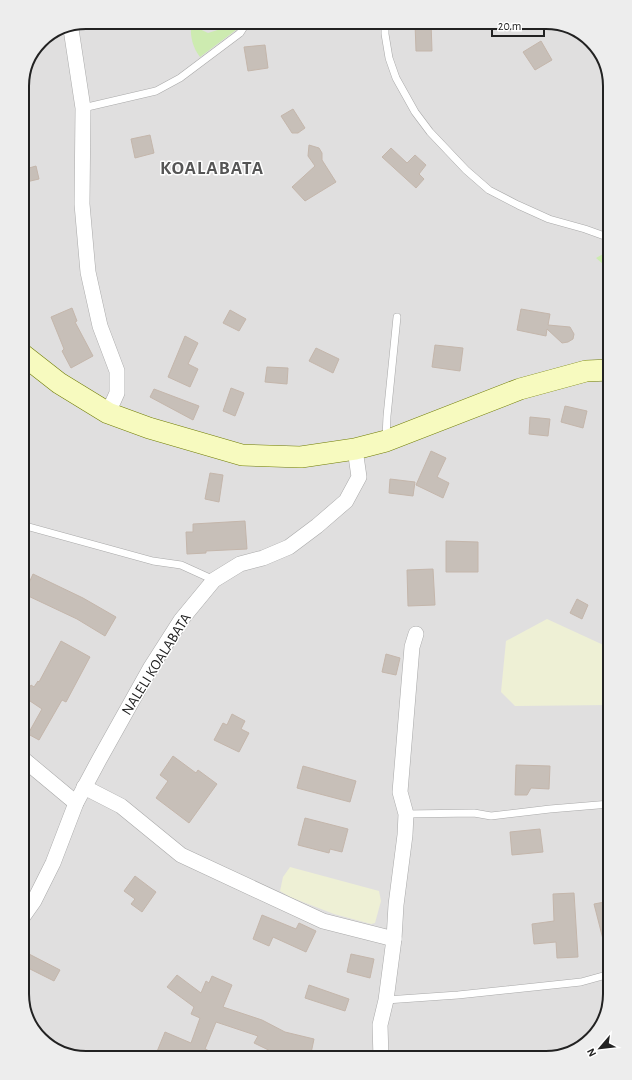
<svg xmlns="http://www.w3.org/2000/svg" width="632" height="1080" font-family="'Alegreya Sans',sans-serif">
  <rect width="100%" height="100%" fill="#f2efe9"/>
  <path fill="#e0dfdf" d="M 86,22 L 550,22 L 582,33 L 603,58 L 610,86 L 610,994 L 599,1029 L 574,1051 L 546,1058 L 82,1058 L 50,1047 L 29,1022 L 22,994 L 22,82 L 41,41 Z"/>
  <g fill="#eef0d5">
    <path d="M 547,619 L 610,648 L 610,705 L 515,706 L 501,692 L 506,641 Z"/>
    <path d="M 290,867 L 379,891 L 381,901 L 375,923 L 371,924 L 334,914 L 290,897 L 280,891 L 283,877 Z"/>
  </g>
  <g fill="#cdebb0">
    <path d="M 233,22 L 238,24 L 236,30 L 200,57 C 193,48 190,37 191,25 L 208,33 L 227,27 Z"/>
    <path d="M 610,250 L 610,262 L 603,264 L 596,258 Z"/>
  </g>
  <g fill="#c7bfb8" stroke="#c4b6ab">
    <path d="M 424,22 L 431,22 L 432,51 L 416,51 L 415,23 Z"/>
    <path d="M 541,41 L 552,60 L 535,70 L 523,52 Z"/>
    <path d="M 265,45 L 268,68 L 248,71 L 244,47 Z"/>
    <path d="M 293,109 L 305,128 L 298,133 L 292,133 L 281,116 Z"/>
    <path d="M 150,135 L 154,153 L 135,158 L 131,139 Z"/>
    <path d="M 309,145 L 319,148 L 322,153 L 322,160 L 336,182 L 305,201 L 292,187 L 315,166 L 308,156 Z"/>
    <path d="M 391,148 L 407,163 L 415,155 L 426,165 L 419,174 L 424,179 L 416,188 L 382,157 Z"/>
    <path d="M 36,166 L 39,179 L 22,183 L 22,170 Z"/>
    <path d="M 72,308 L 77,321 L 75,322 L 93,356 L 71,368 L 62,351 L 64,349 L 51,317 Z"/>
    <path d="M 521,309 L 550,314 L 548,325 L 570,327 L 574,334 L 573,339 L 568,342 L 562,343 L 547,329 L 546,336 L 517,330 Z"/>
    <path d="M 230,310 L 246,319 L 239,331 L 223,323 Z"/>
    <path d="M 185,336 L 198,343 L 188,364 L 198,369 L 190,387 L 168,377 Z"/>
    <path d="M 435,345 L 463,348 L 460,371 L 432,367 Z"/>
    <path d="M 316,348 L 339,359 L 333,373 L 309,361 Z"/>
    <path d="M 267,367 L 288,368 L 287,384 L 265,382 Z"/>
    <path d="M 231,388 L 244,393 L 235,416 L 223,411 Z"/>
    <path d="M 154,389 L 199,406 L 193,420 L 150,397 Z"/>
    <path d="M 565,406 L 587,411 L 583,428 L 561,422 Z"/>
    <path d="M 530,417 L 550,419 L 548,436 L 529,434 Z"/>
    <path d="M 431,451 L 446,458 L 437,477 L 449,483 L 443,498 L 416,485 Z"/>
    <path d="M 210,473 L 223,475 L 219,502 L 205,499 Z"/>
    <path d="M 390,479 L 415,482 L 413,496 L 389,493 Z"/>
    <path d="M 245,521 L 247,549 L 206,551 L 206,553 L 187,554 L 186,532 L 193,532 L 193,524 Z"/>
    <path d="M 446,541 L 478,542 L 478,572 L 446,572 Z"/>
    <path d="M 433,569 L 435,605 L 408,606 L 407,570 Z"/>
    <path d="M 33,574 L 83,598 L 116,617 L 105,636 L 77,619 L 24,594 Z"/>
    <path d="M 577,599 L 588,605 L 582,619 L 570,613 Z"/>
    <path d="M 61,641 L 90,657 L 66,702 L 62,700 L 39,740 L 28,734 L 42,709 L 24,697 L 31,685 L 34,687 L 38,681 L 39,682 Z"/>
    <path d="M 386,654 L 400,658 L 396,675 L 382,672 Z"/>
    <path d="M 232,714 L 245,721 L 241,729 L 249,733 L 239,752 L 214,740 L 223,723 L 227,725 Z"/>
    <path d="M 173,756 L 196,773 L 198,770 L 217,784 L 189,823 L 156,798 L 168,781 L 160,775 Z"/>
    <path d="M 516,765 L 550,766 L 549,789 L 531,788 L 527,795 L 515,795 Z"/>
    <path d="M 303,766 L 356,781 L 350,802 L 297,788 Z"/>
    <path d="M 305,818 L 348,829 L 342,852 L 330,849 L 329,853 L 298,845 Z"/>
    <path d="M 540,829 L 543,852 L 512,855 L 510,832 Z"/>
    <path d="M 135,876 L 156,892 L 142,912 L 131,904 L 135,899 L 124,891 Z"/>
    <path d="M 574,893 L 578,957 L 557,958 L 556,942 L 534,944 L 532,924 L 554,921 L 553,894 Z"/>
    <path d="M 610,901 L 610,946 L 605,947 L 594,904 Z"/>
    <path d="M 262,915 L 296,929 L 299,923 L 316,931 L 306,952 L 273,937 L 269,946 L 253,939 Z"/>
    <path d="M 29,954 L 60,970 L 54,981 L 24,966 Z"/>
    <path d="M 351,954 L 374,959 L 370,978 L 347,972 Z"/>
    <path d="M 177,975 L 201,993 L 206,981 L 209,983 L 212,976 L 232,985 L 223,1007 L 262,1020 L 285,1032 L 314,1039 L 310,1058 L 285,1058 L 254,1043 L 258,1036 L 216,1022 L 205,1049 L 224,1058 L 166,1058 L 156,1054 L 165,1032 L 191,1043 L 200,1018 L 191,1014 L 194,1007 L 167,987 Z"/>
    <path d="M 309,985 L 349,999 L 345,1011 L 305,998 Z"/>
  </g>
  <g fill="none" stroke-linecap="round" stroke-linejoin="round">
    <g stroke="#a9a9a9" stroke-width="8">
      <g id="lane">
        <path d="M 385,22 L 385,34 L 389,58 L 396,78 L 415,112 L 430,132 L 466,170 L 489,190 L 518,205 L 549,219 L 585,229 L 610,238"/>
        <path d="M 83,108 L 156,91 L 180,78 L 240,33 L 247,22"/>
        <path d="M 386,438 L 387,416 L 397,317"/>
        <path d="M 22,525 L 153,561 L 181,565 L 214,580"/>
        <path d="M 406,814 L 474,813 L 491,816 L 550,809 L 610,804"/>
        <path d="M 386,1000 L 458,995 L 581,982 L 610,974"/>
      </g>
    </g>
    <g stroke="#a9a9a9" stroke-width="16">
      <g id="street">
        <path d="M 71,29 L 83,108 L 82,204 L 88,272 L 100,326 L 117,371 L 117,393 L 108,413"/>
        <path d="M 22,758 L 76,803"/>
        <path d="M 84,787 L 121,806 L 181,855 L 323,921 L 394,939"/>
        <path d="M 22,918 L 34,901 L 53,863 L 76,803 L 99,760 L 151,667 L 181,620 L 214,580 L 240,564 L 263,558 L 289,547 L 317,526 L 346,501 L 359,477 L 355,449"/>
        <path d="M 381,1058 L 380,1025 L 386,1000 L 394,939 L 396,905 L 405,835 L 406,814 L 400,792 L 412,647 L 416,634"/>
      </g>
    </g>
    <g stroke="#707d05" stroke-width="22">
      <path id="secondary" d="M 22,354 L 59,383 L 108,413 L 149,428 L 242,455 L 301,457 L 355,449 L 386,441 L 520,389 L 586,371 L 610,370"/>
    </g>
    <use href="#lane" stroke="#fff" stroke-width="7"/>
    <use href="#street" stroke="#fff" stroke-width="15"/>
    <use href="#secondary" stroke="#f7fabf" stroke-width="21"/>
  </g>
  <g text-anchor="middle" stroke-width="3" stroke-linejoin="round" paint-order="stroke">
    <g font-size="15" fill="#222" stroke="#fff">
      <text transform="translate(156 664) rotate(-58)" y="5">NALELI KOALABATA</text>
    </g>
    <g font-size="19" font-weight="bold" letter-spacing="1" fill="#555" stroke="#fff">
      <text x="212" y="174">KOALABATA</text>
    </g>
  </g>
  <path d="M0 0H632V1080H0ZM86 29H546A57 57 0 0 1 603 86V994A57 57 0 0 1 546 1051H86A57 57 0 0 1 29 994V86A57 57 0 0 1 86 29Z" fill="#ededed" fill-rule="evenodd"/>
  <path fill="none" stroke="#222" stroke-width="2" d="M86 29H546A57 57 0 0 1 603 86V994A57 57 0 0 1 546 1051H86A57 57 0 0 1 29 994V86A57 57 0 0 1 86 29Z"/>
  <g transform="translate(600 1048) rotate(242)" stroke="#ffffff" stroke-width="3" paint-order="stroke">
  <path d="M0-3L7 15L0 10L-7 15Z" fill="#222222"/>
  <text y="-6" font-size="11" font-weight="bold" text-anchor="middle" fill="#222222">N</text>
  </g>
  <path d="M492 30v6h52v-6" fill="none" stroke="#222222" stroke-width="2"/>
  <text x="498" y="30" font-size="12" fill="#222222" stroke="#ffffff" stroke-width="3" paint-order="stroke">20 m</text>
</svg>
